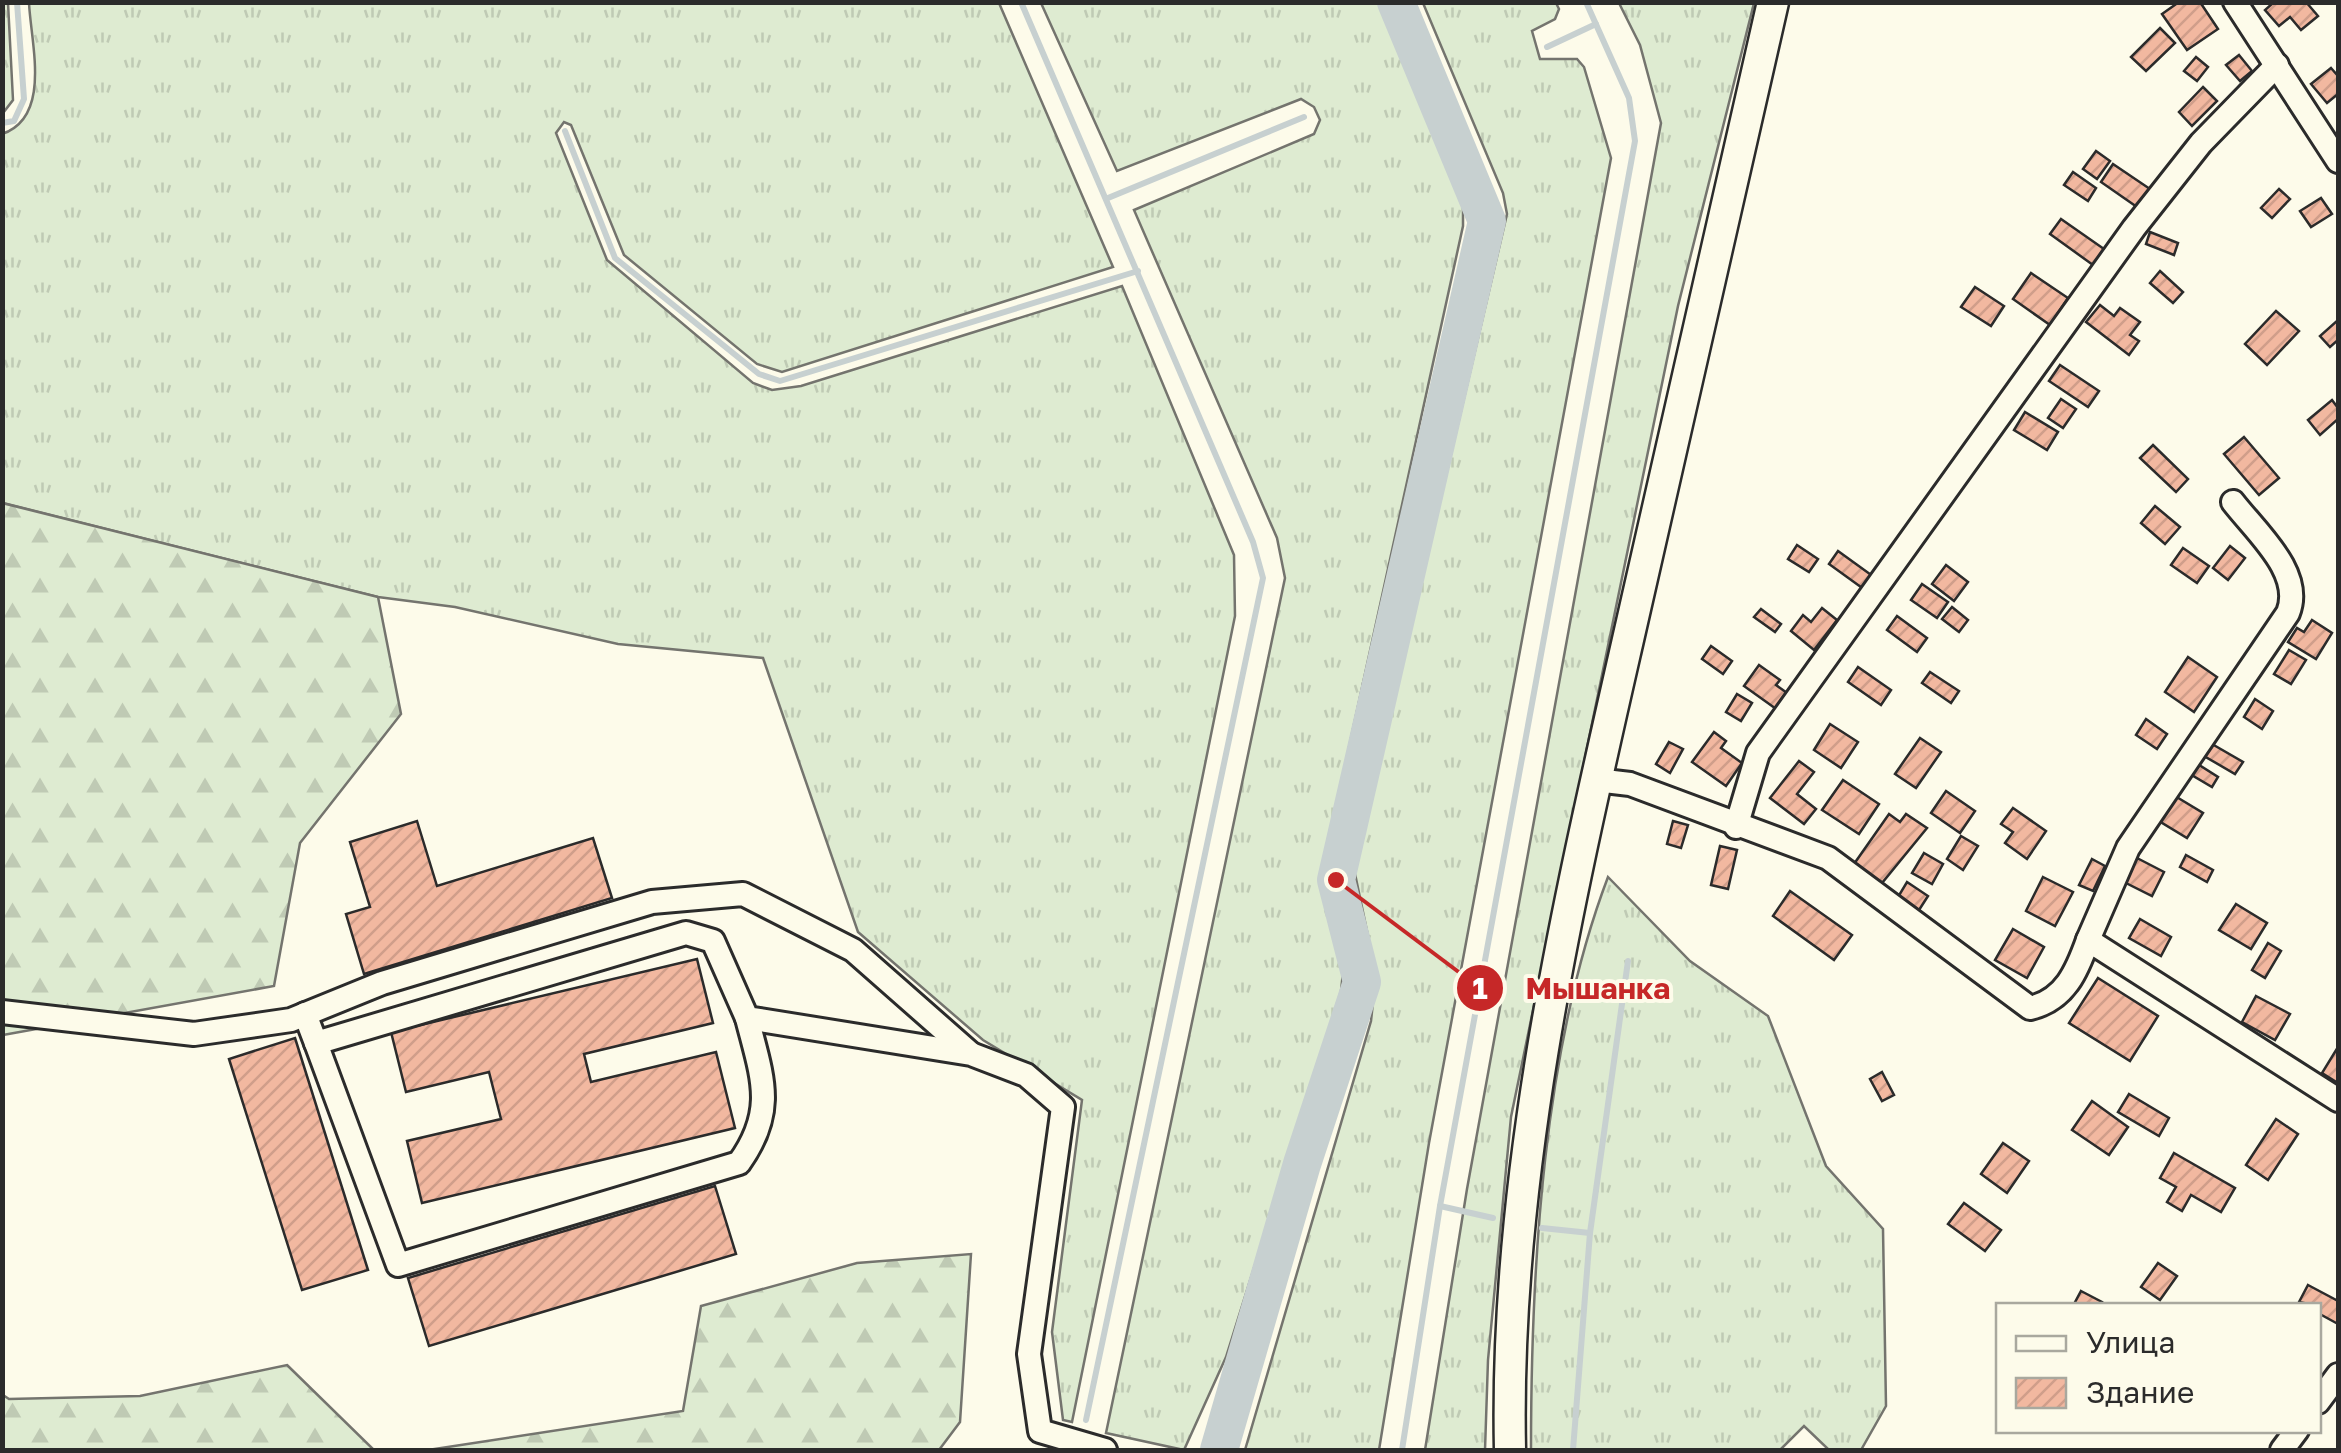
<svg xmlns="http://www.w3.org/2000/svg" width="2341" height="1453" font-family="'Golos Text',sans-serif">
  <defs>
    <pattern id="grass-tufts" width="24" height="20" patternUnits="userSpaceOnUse" patternTransform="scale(2.5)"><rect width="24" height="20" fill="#deebd1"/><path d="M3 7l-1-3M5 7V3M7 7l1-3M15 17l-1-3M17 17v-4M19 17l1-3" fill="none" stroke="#bfcab4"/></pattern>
    <pattern id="forest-firs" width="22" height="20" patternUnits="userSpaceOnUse" patternTransform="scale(2.5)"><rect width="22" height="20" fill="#deebd1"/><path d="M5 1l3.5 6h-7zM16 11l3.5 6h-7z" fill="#bfcab4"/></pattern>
    <pattern id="building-hatch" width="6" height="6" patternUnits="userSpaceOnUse" patternTransform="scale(2.5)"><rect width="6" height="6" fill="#f2b8a0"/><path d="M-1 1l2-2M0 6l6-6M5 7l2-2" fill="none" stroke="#d09e8a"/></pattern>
  </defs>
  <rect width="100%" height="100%" fill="#fdfbea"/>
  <g fill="url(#grass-tufts)" stroke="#74746e" stroke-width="2.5">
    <path d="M 8,3 L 13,100 L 3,113 L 2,3 Z"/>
    <path d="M 29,3 L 999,3 L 1113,267 L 782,372 L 757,364 L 624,255 L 571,125 L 564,122 L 556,133 L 607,260 L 753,383 L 772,390 L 801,386 L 1122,286 L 1234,555 L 1235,616 L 1072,1422 L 1063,1420 L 1052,1332 L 1082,1100 L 983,1040 L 858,932 L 763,658 L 618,644 L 455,607 L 378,597 L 3,503 L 2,134 C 52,117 31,44 29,3 Z"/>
    <path d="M 1041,3 L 1381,3 L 1463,196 L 1463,226 L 1321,875 L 1344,963 L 1341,991 L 1226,1357 L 1184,1450 L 1106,1433 L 1285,578 L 1277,538 L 1134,210 L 1314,134 L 1320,120 L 1314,107 L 1301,99 L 1117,171 Z"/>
    <path d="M 1423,3 L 1556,3 L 1559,9 L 1555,19 L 1532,31 L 1540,59 L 1577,59 L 1584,67 L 1611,158 L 1429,1143 L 1379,1450 L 1245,1450 L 1371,1021 L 1376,974 L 1354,869 L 1507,214 L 1503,193 Z"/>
    <path d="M 1619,3 L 1754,3 L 1678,306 L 1511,1117 L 1488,1360 L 1485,1450 L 1425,1450 L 1467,1189 L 1661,123 L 1640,45 Z"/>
    <path d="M 1608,877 L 1690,961 L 1768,1016 L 1826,1166 L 1883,1229 L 1886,1406 L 1861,1450 L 1829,1450 L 1804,1426 L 1780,1450 L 1531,1450 C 1531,1268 1543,1048 1608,877 Z"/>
  </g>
  <g fill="url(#forest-firs)" stroke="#74746e" stroke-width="2.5">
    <path d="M 2,503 L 378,597 L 401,714 L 300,843 L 274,986 L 3,1035 Z"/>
    <path d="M 971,1254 L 960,1422 L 939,1450 L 428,1450 L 683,1411 L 701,1306 L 857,1263 Z"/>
    <path d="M 287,1365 L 374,1450 L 3,1450 L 3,1395 L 9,1399 L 140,1396 Z"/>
  </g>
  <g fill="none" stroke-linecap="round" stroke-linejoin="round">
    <g stroke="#c7d0d0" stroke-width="6">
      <path d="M 1021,2 L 1253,542 L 1263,578 L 1086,1420"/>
      <path d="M 1547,47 L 1596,24"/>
      <path d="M 2,123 L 14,121 L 24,99 L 17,2"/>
      <path d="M 565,131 L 615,258 L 759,374 L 780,381 L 1138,271"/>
      <path d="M 1108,198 L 1304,117"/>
      <path d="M 1440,1206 L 1493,1218"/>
      <path d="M 1542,1228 L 1590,1233"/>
      <path d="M 1402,1450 L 1440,1206 L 1635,141 L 1629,98 L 1586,2"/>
      <path d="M 1573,1450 L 1590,1233 L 1628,961"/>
    </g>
    <path stroke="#c7d0d0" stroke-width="38" d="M 1219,1450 L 1302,1164 L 1362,982 L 1336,880 L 1487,221 L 1396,2"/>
  </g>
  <g fill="url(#building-hatch)" stroke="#2b2b2b" stroke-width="2.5">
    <path d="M 2179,2 L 2200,2 L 2218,29 L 2187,50 L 2162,14 Z"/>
    <path d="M 2274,2 L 2306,2 L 2318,16 L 2301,30 L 2290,17 L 2279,26 L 2265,10 Z"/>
    <path d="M 2160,28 L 2175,43 L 2146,71 L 2131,57 Z"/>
    <path d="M 2239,55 L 2252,71 L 2240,81 L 2226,65 Z"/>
    <path d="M 2196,57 L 2208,67 L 2197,81 L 2184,71 Z"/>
    <path d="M 2331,68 L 2338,76 L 2338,94 L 2327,103 L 2311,84 Z"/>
    <path d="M 2203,87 L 2217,101 L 2192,126 L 2179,112 Z"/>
    <path d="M 2096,151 L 2110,161 L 2097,179 L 2083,169 Z"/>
    <path d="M 2113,164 L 2150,189 L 2137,207 L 2101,182 Z"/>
    <path d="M 2073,172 L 2096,188 L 2088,201 L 2064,185 Z"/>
    <path d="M 2279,189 L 2290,199 L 2272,218 L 2261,208 Z"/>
    <path d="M 2321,198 L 2332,214 L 2311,227 L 2300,211 Z"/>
    <path d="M 2061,219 L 2104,249 L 2093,265 L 2050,234 Z"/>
    <path d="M 2150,232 L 2178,243 L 2174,255 L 2146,244 Z"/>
    <path d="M 2160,271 L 2183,292 L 2173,303 L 2150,283 Z"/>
    <path d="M 2031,273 L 2068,298 L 2050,325 L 2013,299 Z"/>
    <path d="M 1975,287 L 2004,306 L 1991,326 L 1961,307 Z"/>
    <path d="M 2100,305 L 2114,316 L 2120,308 L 2140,322 L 2130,335 L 2139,341 L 2129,355 L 2086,322 Z"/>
    <path d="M 2276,311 L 2299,331 L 2267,365 L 2245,344 Z"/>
    <path d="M 2338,320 L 2338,340 L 2330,347 L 2320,336 Z"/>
    <path d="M 2060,365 L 2099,391 L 2088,407 L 2049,381 Z"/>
    <path d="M 2061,399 L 2076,409 L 2063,428 L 2048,418 Z"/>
    <path d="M 2332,400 L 2338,408 L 2338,419 L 2320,435 L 2308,420 Z"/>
    <path d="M 2025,412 L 2058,432 L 2047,450 L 2014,430 Z"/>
    <path d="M 2244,437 L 2279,478 L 2259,495 L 2224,454 Z"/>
    <path d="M 2153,445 L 2188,479 L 2176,492 L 2140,458 Z"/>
    <path d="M 2155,506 L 2180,527 L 2165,544 L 2141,523 Z"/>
    <path d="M 1797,545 L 1818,559 L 1809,572 L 1788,559 Z"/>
    <path d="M 2230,546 L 2245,558 L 2228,580 L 2213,568 Z"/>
    <path d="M 2183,548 L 2209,566 L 2197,583 L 2171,565 Z"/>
    <path d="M 1838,551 L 1874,577 L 1865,590 L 1829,564 Z"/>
    <path d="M 1946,565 L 1968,582 L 1954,601 L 1932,584 Z"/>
    <path d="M 1922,584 L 1948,602 L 1937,618 L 1911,600 Z"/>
    <path d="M 1952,607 L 1968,620 L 1959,632 L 1942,619 Z"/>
    <path d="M 1822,608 L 1837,620 L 1814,650 L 1791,631 L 1803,615 L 1811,622 Z"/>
    <path d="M 1761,609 L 1781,624 L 1775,632 L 1754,617 Z"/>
    <path d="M 1897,616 L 1927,638 L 1917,652 L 1887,630 Z"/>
    <path d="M 2312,620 L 2332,633 L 2316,659 L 2288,642 L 2297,628 L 2304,632 Z"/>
    <path d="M 1711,646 L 1732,661 L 1723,674 L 1702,659 Z"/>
    <path d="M 2289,650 L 2306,660 L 2291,684 L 2274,674 Z"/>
    <path d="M 2188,657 L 2217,677 L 2194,712 L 2165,692 Z"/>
    <path d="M 1759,665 L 1780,680 L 1776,685 L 1790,695 L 1779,711 L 1744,686 Z"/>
    <path d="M 1858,667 L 1891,690 L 1881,705 L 1848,682 Z"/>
    <path d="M 1930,672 L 1959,691 L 1951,703 L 1922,683 Z"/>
    <path d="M 1737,694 L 1752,703 L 1741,721 L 1726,712 Z"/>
    <path d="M 2255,699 L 2273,711 L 2262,729 L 2244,717 Z"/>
    <path d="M 2146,719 L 2167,734 L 2157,749 L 2136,735 Z"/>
    <path d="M 1830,724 L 1858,742 L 1841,768 L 1814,750 Z"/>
    <path d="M 1714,732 L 1726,741 L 1721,748 L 1742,763 L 1726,786 L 1692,762 Z"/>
    <path d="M 1920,738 L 1941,752 L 1916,788 L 1895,774 Z"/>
    <path d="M 1669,742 L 1683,749 L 1670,773 L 1656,764 Z"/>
    <path d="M 2212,744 L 2243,762 L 2235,774 L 2204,756 Z"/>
    <path d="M 1799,761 L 1814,772 L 1797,794 L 1816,809 L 1804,824 L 1770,798 Z"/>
    <path d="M 2196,763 L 2218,777 L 2212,787 L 2190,774 Z"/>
    <path d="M 1843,780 L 1879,804 L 1859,834 L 1822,810 Z"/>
    <path d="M 1946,791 L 1975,811 L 1960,833 L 1931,813 Z"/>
    <path d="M 2175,796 L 2203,813 L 2187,838 L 2159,821 Z"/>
    <path d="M 2013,808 L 2046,831 L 2027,859 L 2005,843 L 2013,832 L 2001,824 Z"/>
    <path d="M 1889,814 L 1900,822 L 1906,814 L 1927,828 L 1882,883 L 1854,864 Z"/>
    <path d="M 417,821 L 437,886 L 593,838 L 612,898 L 364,974 L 346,914 L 370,907 L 350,842 Z"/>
    <path d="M 1673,821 L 1688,825 L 1681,848 L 1667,844 Z"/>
    <path d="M 1961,836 L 1978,846 L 1963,870 L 1947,859 Z"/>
    <path d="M 1720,846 L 1737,850 L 1728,889 L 1711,885 Z"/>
    <path d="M 1924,853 L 1943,864 L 1932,884 L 1912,873 Z"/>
    <path d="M 2186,855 L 2213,870 L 2207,882 L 2180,867 Z"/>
    <path d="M 2137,858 L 2164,872 L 2152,896 L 2124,882 Z"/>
    <path d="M 2092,859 L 2105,866 L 2093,891 L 2079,885 Z"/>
    <path d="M 2043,877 L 2073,892 L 2055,926 L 2026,911 Z"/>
    <path d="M 1907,882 L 1928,896 L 1919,910 L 1898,897 Z"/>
    <path d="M 1790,891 L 1852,935 L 1834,960 L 1773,916 Z"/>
    <path d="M 2236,904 L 2267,923 L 2251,949 L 2219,930 Z"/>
    <path d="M 2140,919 L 2171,937 L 2161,956 L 2129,938 Z"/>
    <path d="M 2013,929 L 2044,947 L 2027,978 L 1995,960 Z"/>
    <path d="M 2268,943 L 2281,951 L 2265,978 L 2252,970 Z"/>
    <path d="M 697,959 L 713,1023 L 584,1054 L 591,1082 L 716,1052 L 735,1128 L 422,1203 L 407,1141 L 501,1119 L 489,1072 L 406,1092 L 391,1032 Z"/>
    <path d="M 2098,978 L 2158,1016 L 2130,1061 L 2069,1023 Z"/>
    <path d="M 2256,996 L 2290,1014 L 2275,1040 L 2242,1022 Z"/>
    <path d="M 295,1038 L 368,1270 L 302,1290 L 229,1059 Z"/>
    <path d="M 2338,1047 L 2338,1083 L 2322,1073 Z"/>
    <path d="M 1882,1072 L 1894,1095 L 1882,1101 L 1870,1079 Z"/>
    <path d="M 2129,1094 L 2169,1118 L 2159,1136 L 2118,1112 Z"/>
    <path d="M 2092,1101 L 2128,1127 L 2109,1155 L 2072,1130 Z"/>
    <path d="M 2276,1119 L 2298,1134 L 2268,1180 L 2246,1165 Z"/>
    <path d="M 2003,1143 L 2029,1161 L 2007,1193 L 1981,1174 Z"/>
    <path d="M 2174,1153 L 2235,1188 L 2221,1212 L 2191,1195 L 2182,1211 L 2167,1202 L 2176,1187 L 2160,1178 Z"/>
    <path d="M 715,1186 L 736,1254 L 429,1346 L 408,1278 Z"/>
    <path d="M 1964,1203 L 2001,1230 L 1985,1251 L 1948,1224 Z"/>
    <path d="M 2158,1263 L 2177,1276 L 2160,1300 L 2141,1287 Z"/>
    <path d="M 2308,1285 L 2338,1301 L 2338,1324 L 2318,1313 L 2318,1306 L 2299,1302 Z"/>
    <path d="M 2081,1291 L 2102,1302 L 2100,1306 L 2073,1306 Z"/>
  </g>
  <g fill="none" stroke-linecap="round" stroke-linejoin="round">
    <g stroke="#2b2b2b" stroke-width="28">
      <g id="minor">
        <path d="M 2235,2 L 2338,161"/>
        <path d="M 1596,780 L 1630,784 L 1828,858 L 2030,1008 C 2065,1000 2077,971 2088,940 L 2338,1100"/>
        <path d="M 1736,827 L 1758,753 L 2134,228 L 2201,143 L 2277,65"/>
        <path d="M 2088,940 L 2128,848 L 2288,613 C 2304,573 2257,533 2233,502"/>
        <path d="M 2,1012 L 194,1034 L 291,1020 L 382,983 L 652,902 L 743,894 L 853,950 L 970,1053"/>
        <path d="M 305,1014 L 316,1043 L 686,933 L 713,941 L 747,1018 L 971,1054 L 1026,1075 L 1063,1107 L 1029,1354 L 1040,1431 L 1105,1450"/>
        <path d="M 316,1043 L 398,1265 L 739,1163 C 777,1110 762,1077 747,1018"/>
        <path d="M 2318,1402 L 2338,1375"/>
        <path d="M 2282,1450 L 2297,1430"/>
      </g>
    </g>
    <g stroke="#2b2b2b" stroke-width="35">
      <path id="major" d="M 1510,1450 C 1504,1179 1567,907 1627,644 C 1676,430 1725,216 1773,2"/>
    </g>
    <use href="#minor" stroke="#fdfbea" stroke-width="22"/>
    <use href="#major" stroke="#fdfbea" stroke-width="30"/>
  </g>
  <path fill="none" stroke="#c62828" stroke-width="4" d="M1336 880L1480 988"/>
  <g fill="#c62828" stroke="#fdfbea" stroke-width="4">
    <circle cx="1336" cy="880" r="10"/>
    <circle cx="1480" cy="988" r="25"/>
  </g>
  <g font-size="30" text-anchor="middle" font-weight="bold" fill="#fff">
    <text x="1480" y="999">1</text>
  </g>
  <g font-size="30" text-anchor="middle" font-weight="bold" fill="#c62828" stroke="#fdfbea" stroke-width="8" stroke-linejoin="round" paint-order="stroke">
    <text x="1598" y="999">Мышанка</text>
  </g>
  <rect width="2341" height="1453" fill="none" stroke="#2b2b2b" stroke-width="10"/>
  <rect x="1996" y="1303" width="325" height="130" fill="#fdfbea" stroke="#a9a89e" stroke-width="2.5"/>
  <rect x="2016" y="1336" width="50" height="15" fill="#fdfbea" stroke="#a9a89e" stroke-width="2.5"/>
  <text x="2086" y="1353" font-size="30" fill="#2b2b2b">Улица</text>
  <rect x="2016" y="1378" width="50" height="30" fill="url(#building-hatch)" stroke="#a9a89e" stroke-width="2.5"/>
  <text x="2086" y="1403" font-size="30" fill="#2b2b2b">Здание</text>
</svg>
